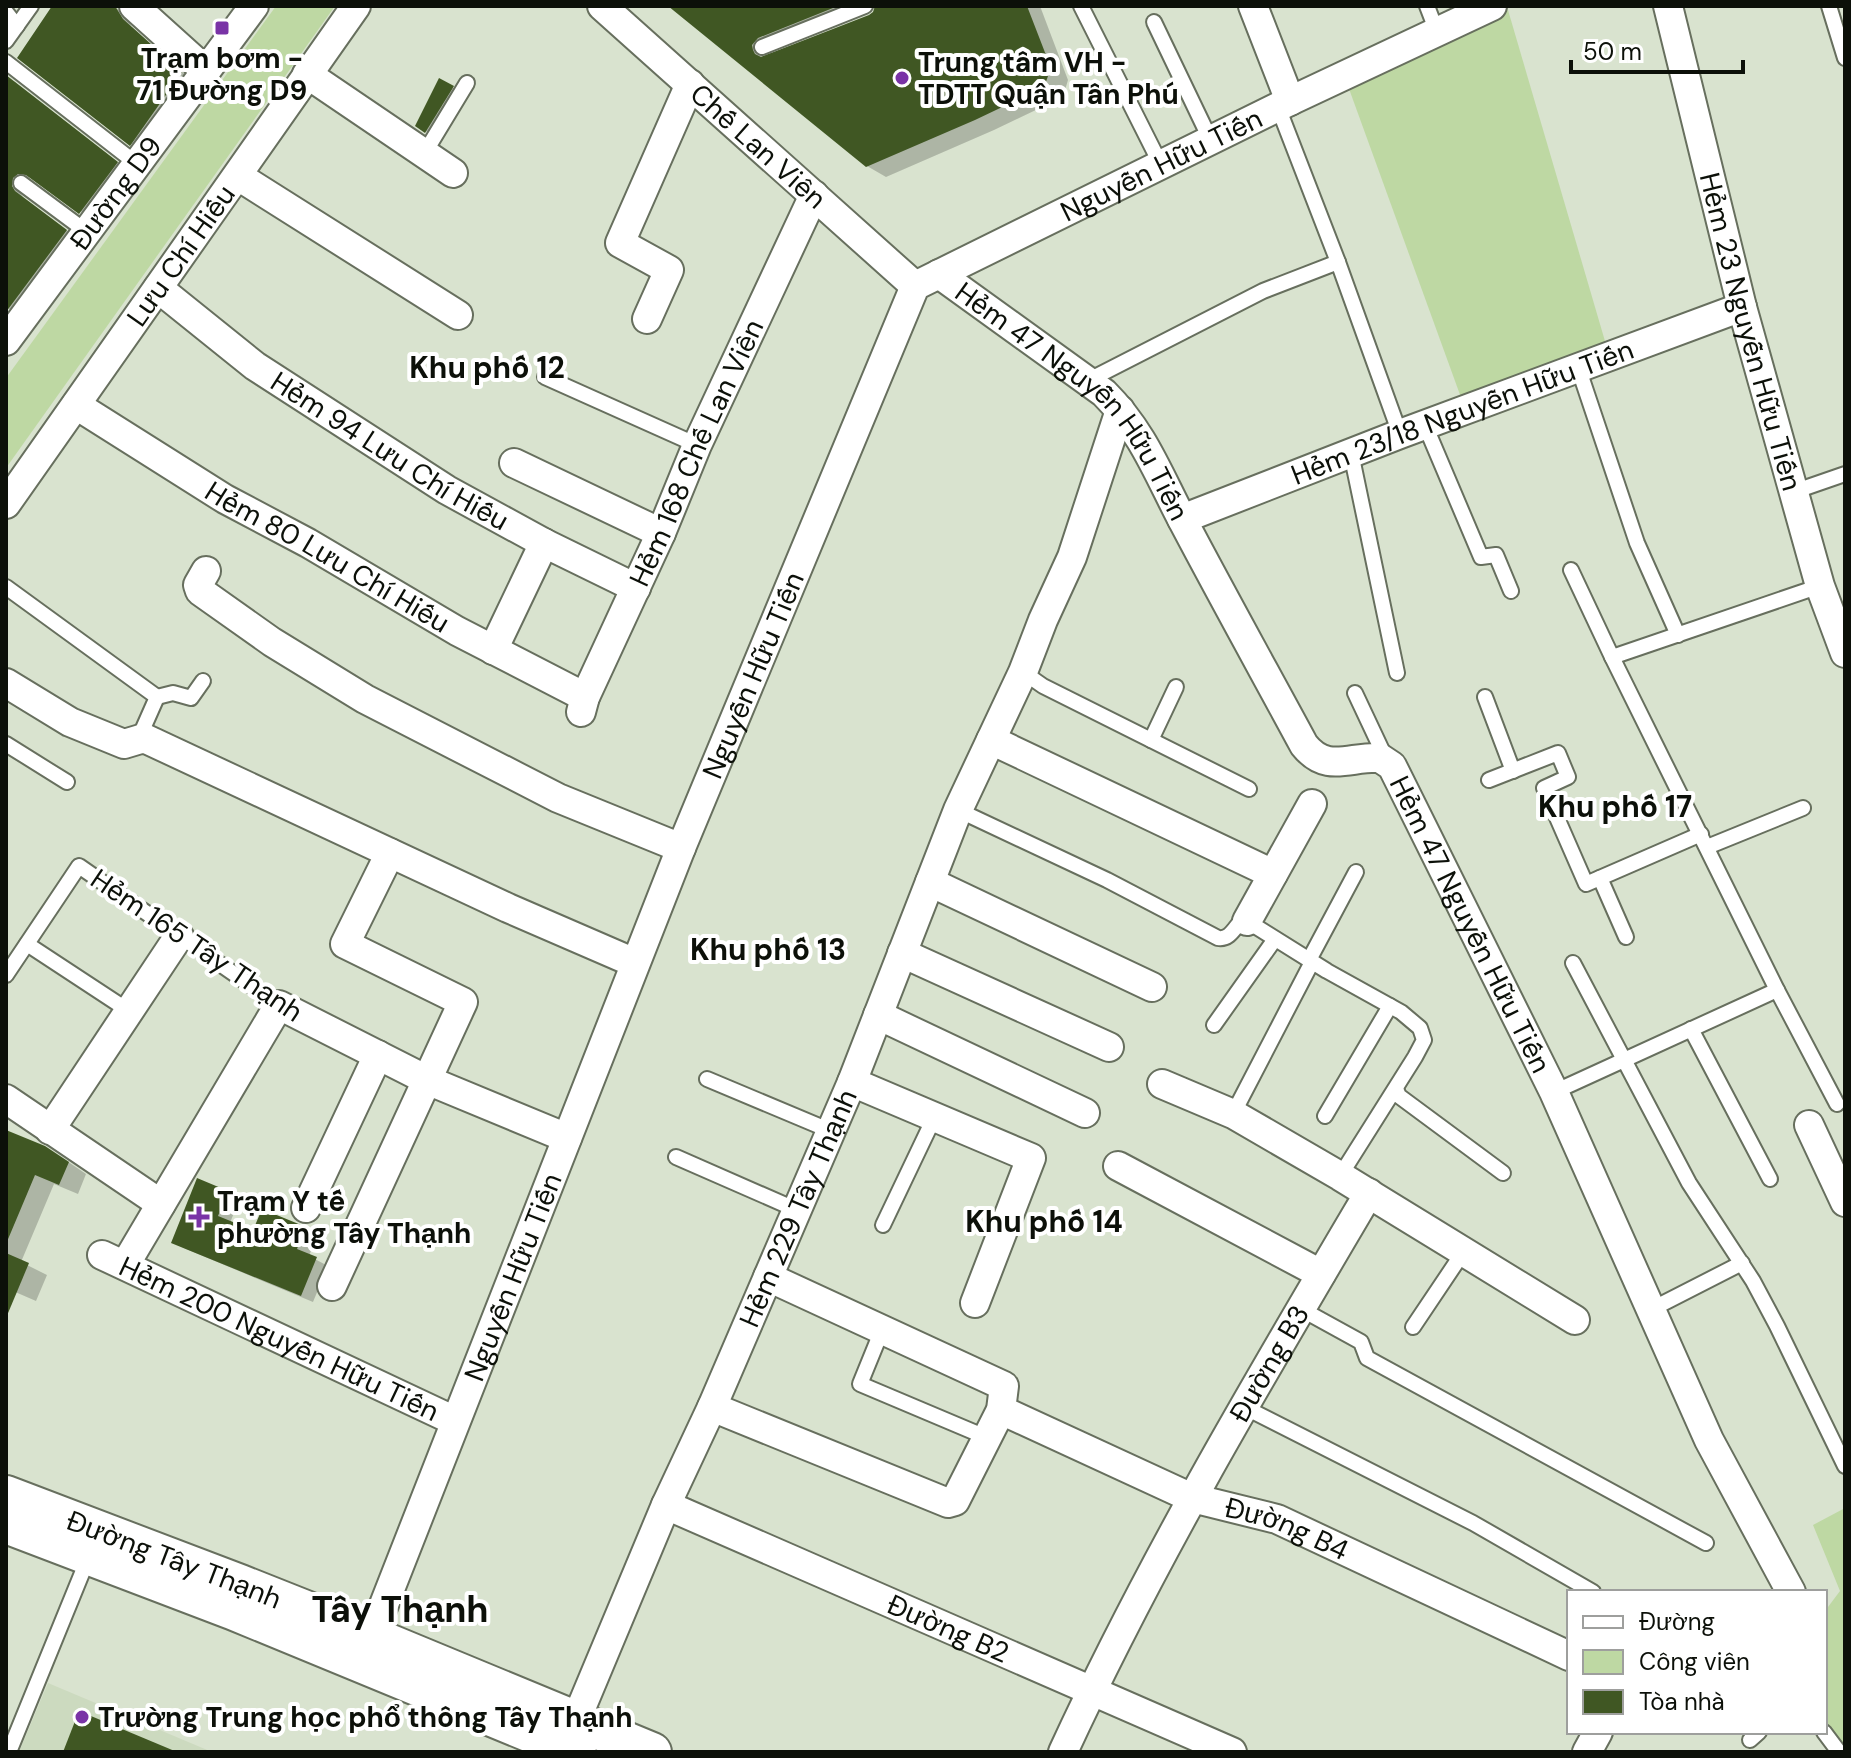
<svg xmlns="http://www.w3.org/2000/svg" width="1851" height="1758" font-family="'DM Sans',sans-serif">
  <rect width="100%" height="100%" fill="#d9e3cf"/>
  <path fill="#ccdabf" d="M 48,1683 L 212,1752 L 19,1752 Z"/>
  <g fill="#bed8a3">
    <path d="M 276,6 L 335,6 L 6,468 L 6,378 Z"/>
    <path d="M 1508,10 L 1607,348 L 1463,403 L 1348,86 Z"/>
    <path d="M 1845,1508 L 1845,1749 L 1825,1723 L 1825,1611 L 1840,1591 L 1813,1525 Z"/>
  </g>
  <g fill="#0003">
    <path d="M 53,6 L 113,6 L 126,15 L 131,26 L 189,78 L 139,149 L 131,144 Z"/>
    <path d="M 671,6 L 881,6 L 773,50 L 770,57 L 870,17 L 882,6 L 1040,6 L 1068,80 L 1063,97 L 994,130 L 886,177 L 867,166 Z"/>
    <path d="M 6,78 L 15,82 L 125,168 L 89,217 L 34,178 L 27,177 L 21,183 L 20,193 L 24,198 L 74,236 L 17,314 L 6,307 Z"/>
    <path d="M 440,81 L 461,92 L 434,136 L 417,126 Z"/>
    <path d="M 6,1137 L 64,1159 L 86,1174 L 78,1194 L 54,1184 L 21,1262 L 47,1275 L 36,1301 L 6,1288 Z"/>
    <path d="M 227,1193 L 239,1200 L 230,1223 L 254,1233 L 305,1229 L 317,1236 L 309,1256 L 328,1266 L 313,1302 L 186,1249 L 174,1243 Z"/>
  </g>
  <g fill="#405723">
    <path d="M 52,6 L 115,6 L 123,19 L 182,72 L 130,146 L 17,58 Z"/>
    <path d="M 668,6 L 838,6 L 758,38 L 752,45 L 753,50 L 755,54 L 761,57 L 869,15 L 873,12 L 875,6 L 1027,6 L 1051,68 L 1044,87 L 975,120 L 866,167 Z"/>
    <path d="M 6,75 L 118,162 L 79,214 L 26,175 L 18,174 L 13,178 L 12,186 L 15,191 L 67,230 L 6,312 Z"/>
    <path d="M 439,78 L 454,86 L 425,133 L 415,126 Z"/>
    <path d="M 6,1130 L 45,1146 L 69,1162 L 59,1185 L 35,1175 L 6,1244 Z"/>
    <path d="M 197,1178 L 228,1191 L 218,1216 L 253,1230 L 262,1209 L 306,1227 L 297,1249 L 317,1257 L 301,1296 L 171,1243 Z"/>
    <path d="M 6,1253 L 29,1263 L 6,1318 Z"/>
    <path d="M 79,1711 L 177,1752 L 63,1752 Z"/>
  </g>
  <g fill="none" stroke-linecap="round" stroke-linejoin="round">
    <g stroke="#676f5e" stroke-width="18">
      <g id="lane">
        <path d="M 1081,6 L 1161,165"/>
        <path d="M 1427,6 L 1437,32"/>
        <path d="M 1829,6 L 1845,58"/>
        <path d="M 6,12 L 17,26"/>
        <path d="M 1154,22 L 1211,141"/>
        <path d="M 6,41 L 31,6"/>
        <path d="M 762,47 L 865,6"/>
        <path d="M 6,62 L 137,164"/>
        <path d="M 1278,107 L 1338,262 L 1400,434"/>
        <path d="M 424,154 L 467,83"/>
        <path d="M 21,183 L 87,232"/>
        <path d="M 1578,367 L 1637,543 L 1678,635"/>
        <path d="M 545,377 L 697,445"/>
        <path d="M 1087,381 L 1263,291 L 1338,262"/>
        <path d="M 1425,425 L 1481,557 L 1496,555 L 1511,591"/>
        <path d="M 1351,453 L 1397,673"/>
        <path d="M 1793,492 L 1845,474"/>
        <path d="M 1571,570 L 1612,657 L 1777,990 L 1837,1104"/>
        <path d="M 6,587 L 157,697 L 138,740"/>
        <path d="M 1612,657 L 1820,586"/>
        <path d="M 1023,672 L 1043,686 L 1249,789"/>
        <path d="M 1355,693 L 1387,761"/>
        <path d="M 157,697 L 173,693 L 191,698 L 203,681"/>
        <path d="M 1485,697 L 1513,771"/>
        <path d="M 1151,740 L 1176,687"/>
        <path d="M 6,744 L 67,782"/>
        <path d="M 1489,780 L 1558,753 L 1568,777 L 1544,788 L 1586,884 L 1701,834"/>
        <path d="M 958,810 L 1107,880 L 1218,938 C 1229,940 1234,929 1241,921 L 1247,921 L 1327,971 L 1401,1012 L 1420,1028 L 1424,1040 L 1415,1057 L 1340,1176"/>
        <path d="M 1707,847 L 1803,808"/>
        <path d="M 1600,878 L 1626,937"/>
        <path d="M 27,944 L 129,1011"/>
        <path d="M 1309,960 L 1356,872"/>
        <path d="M 1573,963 L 1689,1183 L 1753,1281 L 1777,1326 L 1845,1466"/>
        <path d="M 6,975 L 79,866 L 279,1005"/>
        <path d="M 1214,1025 L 1275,939"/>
        <path d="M 1691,1029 L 1770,1179"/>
        <path d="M 707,1079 L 831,1131"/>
        <path d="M 1396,1089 L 1399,1096 L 1503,1173"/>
        <path d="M 1554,1092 L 1777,990"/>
        <path d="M 1233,1114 L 1312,962"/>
        <path d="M 1325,1116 L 1390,1006"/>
        <path d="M 676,1157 L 797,1210"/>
        <path d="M 883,1225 L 934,1118"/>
        <path d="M 1301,1309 L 1361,1342 L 1367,1358 L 1706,1543"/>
        <path d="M 1650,1310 L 1742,1263"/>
        <path d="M 1413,1327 L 1464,1251"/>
        <path d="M 882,1330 L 860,1384 L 988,1438"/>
        <path d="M 1244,1407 L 1473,1523 L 1593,1592"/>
        <path d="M 1824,1732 L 1839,1752"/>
        <path d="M 1750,1740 L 1759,1732"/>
        <path d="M 9,1752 L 89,1556"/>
      </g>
    </g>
    <g stroke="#676f5e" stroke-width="32">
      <g id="street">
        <path d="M 134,6 L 206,71"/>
        <path id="s1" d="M 602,6 L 915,286"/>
        <path d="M 1253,6 L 1290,101"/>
        <path id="s2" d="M 1668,6 L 1742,307 L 1820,586 L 1845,653"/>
        <path d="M 307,74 L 453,173"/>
        <path d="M 238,176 L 458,315"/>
        <path id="s3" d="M 939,274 L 1104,393 C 1144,433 1158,474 1184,523 C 1223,597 1264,671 1304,745 C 1327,774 1350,756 1380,758 L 1392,766 L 1554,1092 L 1709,1440 L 1791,1592"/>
        <path id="s4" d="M 158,288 L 255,366 L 447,490 L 544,543 L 636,588"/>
        <path d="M 647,319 L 669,270 L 620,243 L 690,84"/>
        <path id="s5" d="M 6,341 L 254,6"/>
        <path id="s6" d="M 76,405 L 225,499 L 308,543 L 457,631 L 585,697"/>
        <path d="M 514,463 L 661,533"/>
        <path id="s7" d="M 6,504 L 356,6"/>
        <path id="s8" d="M 1182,519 L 1400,434 L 1742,307"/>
        <path d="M 206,571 L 198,585 L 200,591 L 272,642 L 365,699 L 558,798 L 681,848"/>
        <path d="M 493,650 L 544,543"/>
        <path d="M 6,683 L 70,722 L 124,744 L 144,738 L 508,908 L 635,963"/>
        <path id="s9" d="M 581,712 L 585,697 L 661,533 L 697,445 L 814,195"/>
        <path d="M 991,740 L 1273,874"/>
        <path d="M 930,882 L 1152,987"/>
        <path d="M 1247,921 L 1312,804"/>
        <path d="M 902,953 L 1109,1047"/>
        <path d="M 878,1015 L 1085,1113"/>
        <path d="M 852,1082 L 1031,1158 L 975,1303"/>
        <path d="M 1162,1084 L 1233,1114 L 1340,1176 L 1575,1320"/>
        <path d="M 6,1099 L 161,1204"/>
        <path d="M 1809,1125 L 1845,1202"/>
        <path d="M 50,1130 L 179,936"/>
        <path d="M 1118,1166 L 1321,1274"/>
        <path d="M 306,1208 L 378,1055"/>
        <path id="s10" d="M 102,1255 L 455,1421"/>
        <path d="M 125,1265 L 279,1005 L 427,1080 L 567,1138"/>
        <path d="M 332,1286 L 463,1002 L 345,944 L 390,853"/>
        <path d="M 712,1407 L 948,1503 L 955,1501 L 1001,1410 L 1004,1386 L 768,1277"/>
        <path id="s11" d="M 1001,1410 L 1192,1498 L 1277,1519 L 1569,1656"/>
        <path id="s12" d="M 666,1505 L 1232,1752"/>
        <path id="s13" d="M 365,1653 L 681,848 L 915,286 L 1290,101 L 1492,6"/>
        <path id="s14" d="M 576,1720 L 666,1505 L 712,1407 L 852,1082 L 958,810 L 1023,672 L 1043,620 L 1072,557 L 1120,410"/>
        <path id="s15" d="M 1063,1752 C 1152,1559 1261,1376 1369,1193"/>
        <path d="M 1587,1752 L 1598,1732"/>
      </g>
    </g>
    <g stroke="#676f5e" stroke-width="42">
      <g id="secondary">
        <path id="s16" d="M 6,1495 L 240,1584 L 371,1636 L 652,1752"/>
        <path d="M 6,1524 L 232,1610 L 577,1752"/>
      </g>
    </g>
    <use href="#lane" stroke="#fff" stroke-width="14"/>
    <use href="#street" stroke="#fff" stroke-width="28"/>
    <use href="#secondary" stroke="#fff" stroke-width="38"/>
  </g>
  <g fill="#7933a6" stroke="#fff" stroke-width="3">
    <rect x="214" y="20" width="16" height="16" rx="4"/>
    <circle cx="902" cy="78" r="8"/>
    <path d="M195 1205h8v8h8v8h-8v8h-8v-8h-8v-8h8z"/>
    <circle cx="82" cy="1717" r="8"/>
  </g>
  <g text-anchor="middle" stroke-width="8" stroke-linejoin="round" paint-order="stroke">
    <g font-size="28" font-weight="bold" fill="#0c1009" stroke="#fff" text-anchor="start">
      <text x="222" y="68" text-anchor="middle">Trạm bơm -<tspan x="222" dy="32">71 Đường D9</tspan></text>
      <text x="918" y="72">Trung tâm VH -<tspan x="918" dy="32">TDTT Quận Tân Phú</tspan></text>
      <text x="217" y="1211">Trạm Y tế<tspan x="217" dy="32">phường Tây Thạnh</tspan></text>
      <text x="98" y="1727">Trường Trung học phổ thông Tây Thạnh</text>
    </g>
    <g font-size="28" fill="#0c1009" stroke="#fff">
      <text dy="10" stroke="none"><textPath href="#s1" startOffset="210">Chế Lan Viên</textPath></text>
      <text dy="10" stroke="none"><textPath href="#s13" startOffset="1748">Nguyễn Hữu Tiến</textPath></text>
      <text dy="10" stroke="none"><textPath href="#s5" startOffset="184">Đường D9</textPath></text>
      <text dy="10" stroke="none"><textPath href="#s7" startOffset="304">Lưu Chí Hiếu</textPath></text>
      <text dy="10" stroke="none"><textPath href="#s2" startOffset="336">Hẻm 23 Nguyễn Hữu Tiến</textPath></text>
      <text dy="10" stroke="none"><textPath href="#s3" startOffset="188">Hẻm 47 Nguyễn Hữu Tiến</textPath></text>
      <text dy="10" stroke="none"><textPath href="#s8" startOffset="300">Hẻm 23/18 Nguyễn Hữu Tiến</textPath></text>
      <text dy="10" stroke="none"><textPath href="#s4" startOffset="284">Hẻm 94 Lưu Chí Hiếu</textPath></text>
      <text dy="10" stroke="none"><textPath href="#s9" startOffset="284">Hẻm 168 Chế Lan Viên</textPath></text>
      <text dy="10" stroke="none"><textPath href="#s6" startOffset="294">Hẻm 80 Lưu Chí Hiếu</textPath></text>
      <text dy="10" stroke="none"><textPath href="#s13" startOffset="1052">Nguyễn Hữu Tiến</textPath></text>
      <text dy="10" stroke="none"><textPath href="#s3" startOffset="882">Hẻm 47 Nguyễn Hữu Tiến</textPath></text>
      <text transform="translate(197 945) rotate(34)" y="10">Hẻm 165 Tây Thạnh</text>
      <text dy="10" stroke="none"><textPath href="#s14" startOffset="558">Hẻm 229 Tây Thạnh</textPath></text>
      <text dy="10" stroke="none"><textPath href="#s13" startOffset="404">Nguyễn Hữu Tiến</textPath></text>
      <text dy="10" stroke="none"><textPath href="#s10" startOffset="196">Hẻm 200 Nguyễn Hữu Tiến</textPath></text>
      <text dy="10" stroke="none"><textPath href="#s15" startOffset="440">Đường B3</textPath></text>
      <text dy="10" stroke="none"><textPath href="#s11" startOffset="310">Đường B4</textPath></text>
      <text dy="10" stroke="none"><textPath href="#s16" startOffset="180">Đường Tây Thạnh</textPath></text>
      <text dy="10" stroke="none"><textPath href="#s12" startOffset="308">Đường B2</textPath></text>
    </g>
    <g font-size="30" font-weight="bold" fill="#0c1009" stroke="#fff">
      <text x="487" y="378">Khu phố 12</text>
      <text x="1615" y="817">Khu phố 17</text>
      <text x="768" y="960">Khu phố 13</text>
      <text x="1044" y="1232">Khu phố 14</text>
    </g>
    <g font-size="36" font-weight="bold" fill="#0c1009" stroke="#fff">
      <text x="400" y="1622">Tây Thạnh</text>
    </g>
  </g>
  <rect width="1851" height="1758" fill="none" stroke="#0c1009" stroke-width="16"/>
  <rect x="1567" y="1590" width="260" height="144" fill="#ffffff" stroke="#9e9f9d" stroke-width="2"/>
  <rect x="1583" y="1616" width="40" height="12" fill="#ffffff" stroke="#9e9f9d" stroke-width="2"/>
  <text x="1639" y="1630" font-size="24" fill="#0c1009">Đường</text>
  <rect x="1583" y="1650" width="40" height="24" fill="#bed8a3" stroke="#9e9f9d" stroke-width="2"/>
  <text x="1639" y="1670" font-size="24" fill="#0c1009">Công viên</text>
  <rect x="1583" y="1690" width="40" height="24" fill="#405723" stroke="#9e9f9d" stroke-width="2"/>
  <text x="1639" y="1710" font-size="24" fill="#0c1009">Tòa nhà</text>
  <path d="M1571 60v12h172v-12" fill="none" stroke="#0c1009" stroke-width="4"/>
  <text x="1583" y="60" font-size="24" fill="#0c1009" stroke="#ffffff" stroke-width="6" paint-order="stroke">50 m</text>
</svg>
